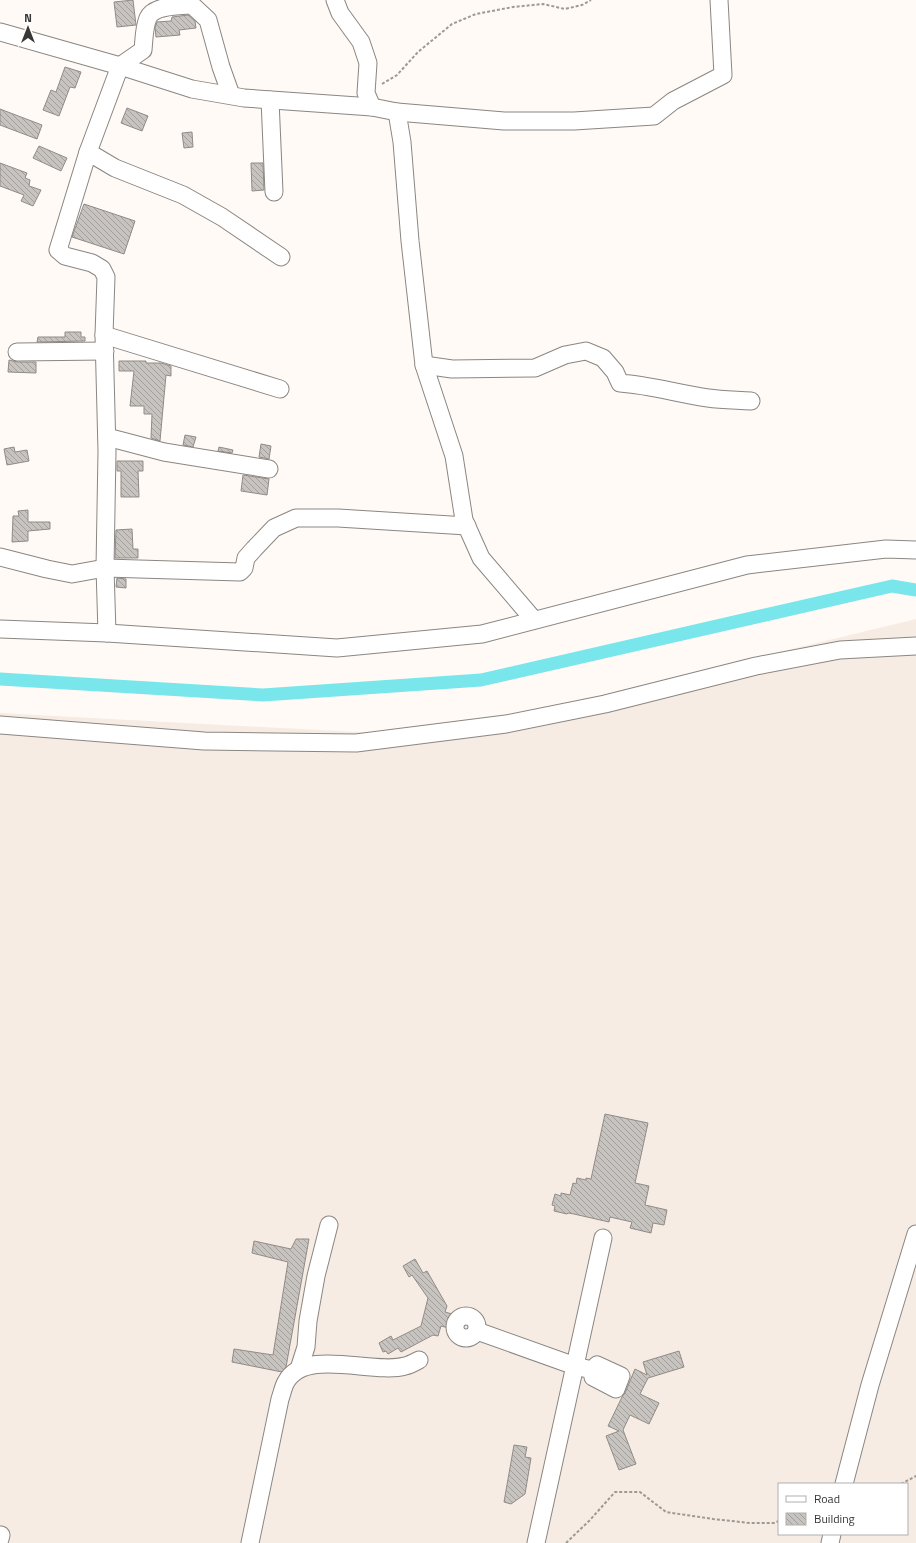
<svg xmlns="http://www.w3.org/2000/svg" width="916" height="1543" font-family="'Titillium Web',sans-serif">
  <defs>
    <pattern id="building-back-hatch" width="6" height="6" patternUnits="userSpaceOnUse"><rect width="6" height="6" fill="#c7c3bf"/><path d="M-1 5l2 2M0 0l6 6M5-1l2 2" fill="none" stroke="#a39f9c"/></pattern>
  </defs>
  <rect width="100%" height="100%" fill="#fffaf6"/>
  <path fill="#f7ece3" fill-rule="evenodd" d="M 916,619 L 916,1543 L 0,1543 L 0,713 L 432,736 ZM 779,1484 L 907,1484 L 907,1534 L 779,1534 Z"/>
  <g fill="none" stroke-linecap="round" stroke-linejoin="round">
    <path stroke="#79e6eb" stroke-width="13" d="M 0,679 L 263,695 L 481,680 L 892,586 L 916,590"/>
  </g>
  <g fill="url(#building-back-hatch)" stroke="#908b88">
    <path d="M 133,0 L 136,25 L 117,27 L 114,2 Z"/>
    <path d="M 188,15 L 195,21 L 196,28 L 179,30 L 180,35 L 156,37 L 155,27 L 157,22 L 171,21 L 172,17 Z"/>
    <path d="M 65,67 L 81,72 L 75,88 L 70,87 L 59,116 L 43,110 L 51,90 L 56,92 Z"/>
    <path d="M 127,108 L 148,116 L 142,131 L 121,123 Z"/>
    <path d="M 0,109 L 42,125 L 37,139 L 0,125 Z"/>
    <path d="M 192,132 L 193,147 L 184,148 L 182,133 Z"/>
    <path d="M 39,146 L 67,158 L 61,171 L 33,158 Z"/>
    <path d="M 0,163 L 27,173 L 25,178 L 30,180 L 29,186 L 41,190 L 33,206 L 21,201 L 24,195 L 0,186 Z"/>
    <path d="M 251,163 L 263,163 L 264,190 L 252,191 Z"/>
    <path d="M 84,204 L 135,221 L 124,254 L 72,237 Z"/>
    <path d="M 65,332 L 81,332 L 81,337 L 85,337 L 85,341 L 37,342 L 38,337 L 65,337 Z"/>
    <path d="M 9,360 L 17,362 L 36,362 L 36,373 L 8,372 Z"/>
    <path d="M 119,361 L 146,361 L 146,363 L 161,363 L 171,366 L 171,376 L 166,375 L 160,441 L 151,438 L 152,414 L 144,414 L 144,406 L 130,406 L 134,371 L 119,371 Z"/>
    <path d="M 185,435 L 196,437 L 193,447 L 183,445 Z"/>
    <path d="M 261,444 L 271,446 L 269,459 L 259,457 Z"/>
    <path d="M 14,447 L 15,452 L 27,450 L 29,461 L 7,465 L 4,449 Z"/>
    <path d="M 219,447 L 233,450 L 232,453 L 218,451 Z"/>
    <path d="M 117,461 L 143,461 L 143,471 L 138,471 L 139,497 L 121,497 L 121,471 L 117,471 Z"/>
    <path d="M 243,475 L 269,479 L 267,495 L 241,491 Z"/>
    <path d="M 28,510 L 28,522 L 50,522 L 50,529 L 28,531 L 28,541 L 12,542 L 13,516 L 19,516 L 18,511 Z"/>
    <path d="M 132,529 L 133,549 L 138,549 L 138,558 L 115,558 L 116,530 Z"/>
    <path d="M 117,578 L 126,579 L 126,588 L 116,587 Z"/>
    <path d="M 605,1114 L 648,1123 L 635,1183 L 649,1186 L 645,1205 L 667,1210 L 664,1225 L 653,1223 L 651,1233 L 630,1228 L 632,1222 L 610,1217 L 609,1222 L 574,1214 L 568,1213 L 567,1214 L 554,1211 L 555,1206 L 552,1205 L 555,1194 L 561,1196 L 561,1193 L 570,1195 L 573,1183 L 576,1184 L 577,1178 L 586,1180 L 586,1178 L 591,1179 Z"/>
    <path d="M 296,1239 L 309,1239 L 286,1367 L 282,1372 L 232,1362 L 234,1349 L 273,1355 L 288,1262 L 252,1253 L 254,1241 L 291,1249 Z"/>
    <path d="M 415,1259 L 423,1273 L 427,1271 L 447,1306 L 445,1312 L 452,1314 L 449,1328 L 441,1326 L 438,1336 L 433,1335 L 401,1352 L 398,1348 L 388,1354 L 386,1351 L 383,1352 L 379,1343 L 391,1336 L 393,1340 L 421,1326 L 428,1298 L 412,1275 L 409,1277 L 403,1266 Z"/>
    <path d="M 679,1351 L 684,1367 L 648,1378 L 640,1394 L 659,1403 L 649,1424 L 630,1415 L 623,1430 L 636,1464 L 619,1470 L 606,1436 L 619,1431 L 608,1426 L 622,1397 L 625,1393 L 635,1369 L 647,1375 L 643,1362 Z"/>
    <path d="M 514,1445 L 527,1447 L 525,1457 L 531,1458 L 525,1494 L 511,1504 L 504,1502 Z"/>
  </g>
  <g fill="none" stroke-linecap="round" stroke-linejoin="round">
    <g stroke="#8a8682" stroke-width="19">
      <g id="minor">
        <path d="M 335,0 L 340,13 L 361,42 L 368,63 L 366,93 L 372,107"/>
        <path d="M 0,32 L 120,66 L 192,89 L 244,98 L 372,107 L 397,112 L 504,121 L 574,121 L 654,116 L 673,101 L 723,75 L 719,0"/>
        <path d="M 270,100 L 274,192"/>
        <path d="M 397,112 L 402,142 L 410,241 L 424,365 L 454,456 L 464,520 L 481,558 L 534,620"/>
        <path d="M 88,152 L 115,168 L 183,195 L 222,217 L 281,257"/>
        <path d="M 104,335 L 280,389"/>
        <path d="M 17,352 L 105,351"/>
        <path d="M 424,365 L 452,369 L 535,368 L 565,355 L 586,351 L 603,358 L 615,372 L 620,383 C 650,385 679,394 708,398 C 722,400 737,400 751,401"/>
        <path d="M 107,437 L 164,452 L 269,469"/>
        <path d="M 0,557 L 47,569 L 72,574 L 105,568 L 240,572 L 244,568 L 246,558 L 254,549 L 274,528 L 296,518 L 338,518 L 467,526"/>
        <path d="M 0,629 L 107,633 L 337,648 L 482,634 L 747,565 L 886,549 L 916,550"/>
        <path d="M 107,633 L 105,568 L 107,451 L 104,335 L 106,277 L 102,269 L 92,263 L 65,256 L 58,250 L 88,152 L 120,66 L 143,50 C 144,40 144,27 148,18 C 154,5 180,6 192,5 L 208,20 L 221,67 L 231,95"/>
        <path d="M 0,725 L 204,741 L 356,743 L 506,724 L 605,704 L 756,666 L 840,650 L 916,646"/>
        <circle cx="466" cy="1327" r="11"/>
        <path d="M 477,1331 L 575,1366 L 592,1370 L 593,1377 L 616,1389 L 621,1376 L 597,1365 L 592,1370"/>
        <path d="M 299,1369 L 306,1347 L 308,1321 L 316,1276 L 329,1225"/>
        <path d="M 844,1484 L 870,1385 L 916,1234"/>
        <path d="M 0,1539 L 1,1535"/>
        <path d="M 250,1543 L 280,1399 C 282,1394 283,1387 286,1382 C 305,1347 373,1375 405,1366 C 410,1365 415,1362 419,1360"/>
        <path d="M 536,1543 L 603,1238"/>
        <path d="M 830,1543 L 832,1534"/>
      </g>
    </g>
    <g stroke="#9c9996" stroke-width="2" stroke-dasharray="3 2" stroke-linecap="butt">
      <path d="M 382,84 L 397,75 L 418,52 L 452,24 L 476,14 L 513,7 L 543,4 L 565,9 L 582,5 L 591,0"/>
      <path d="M 901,1484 L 916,1476"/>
      <path d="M 566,1543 L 590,1520 L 615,1492 L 640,1492 L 666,1512 L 713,1519 L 750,1523 L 774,1523 L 779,1521"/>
    </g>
    <use href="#minor" stroke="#fff" stroke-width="17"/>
  </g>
  <rect x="778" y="1483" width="130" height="52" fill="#ffffff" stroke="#b0afaf"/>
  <rect x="786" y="1496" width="20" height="6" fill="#ffffff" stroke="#b0afaf"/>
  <text x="814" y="1503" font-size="12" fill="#393736">Road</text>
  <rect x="786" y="1513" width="20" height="12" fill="url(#building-back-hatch)" stroke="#b0afaf"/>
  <text x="814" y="1523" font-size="12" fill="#393736">Building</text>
  <g transform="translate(28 28)" stroke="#ffffff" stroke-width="3" paint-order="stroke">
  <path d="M0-3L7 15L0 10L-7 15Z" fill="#393736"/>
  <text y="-6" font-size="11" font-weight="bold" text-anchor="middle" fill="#393736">N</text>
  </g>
</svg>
